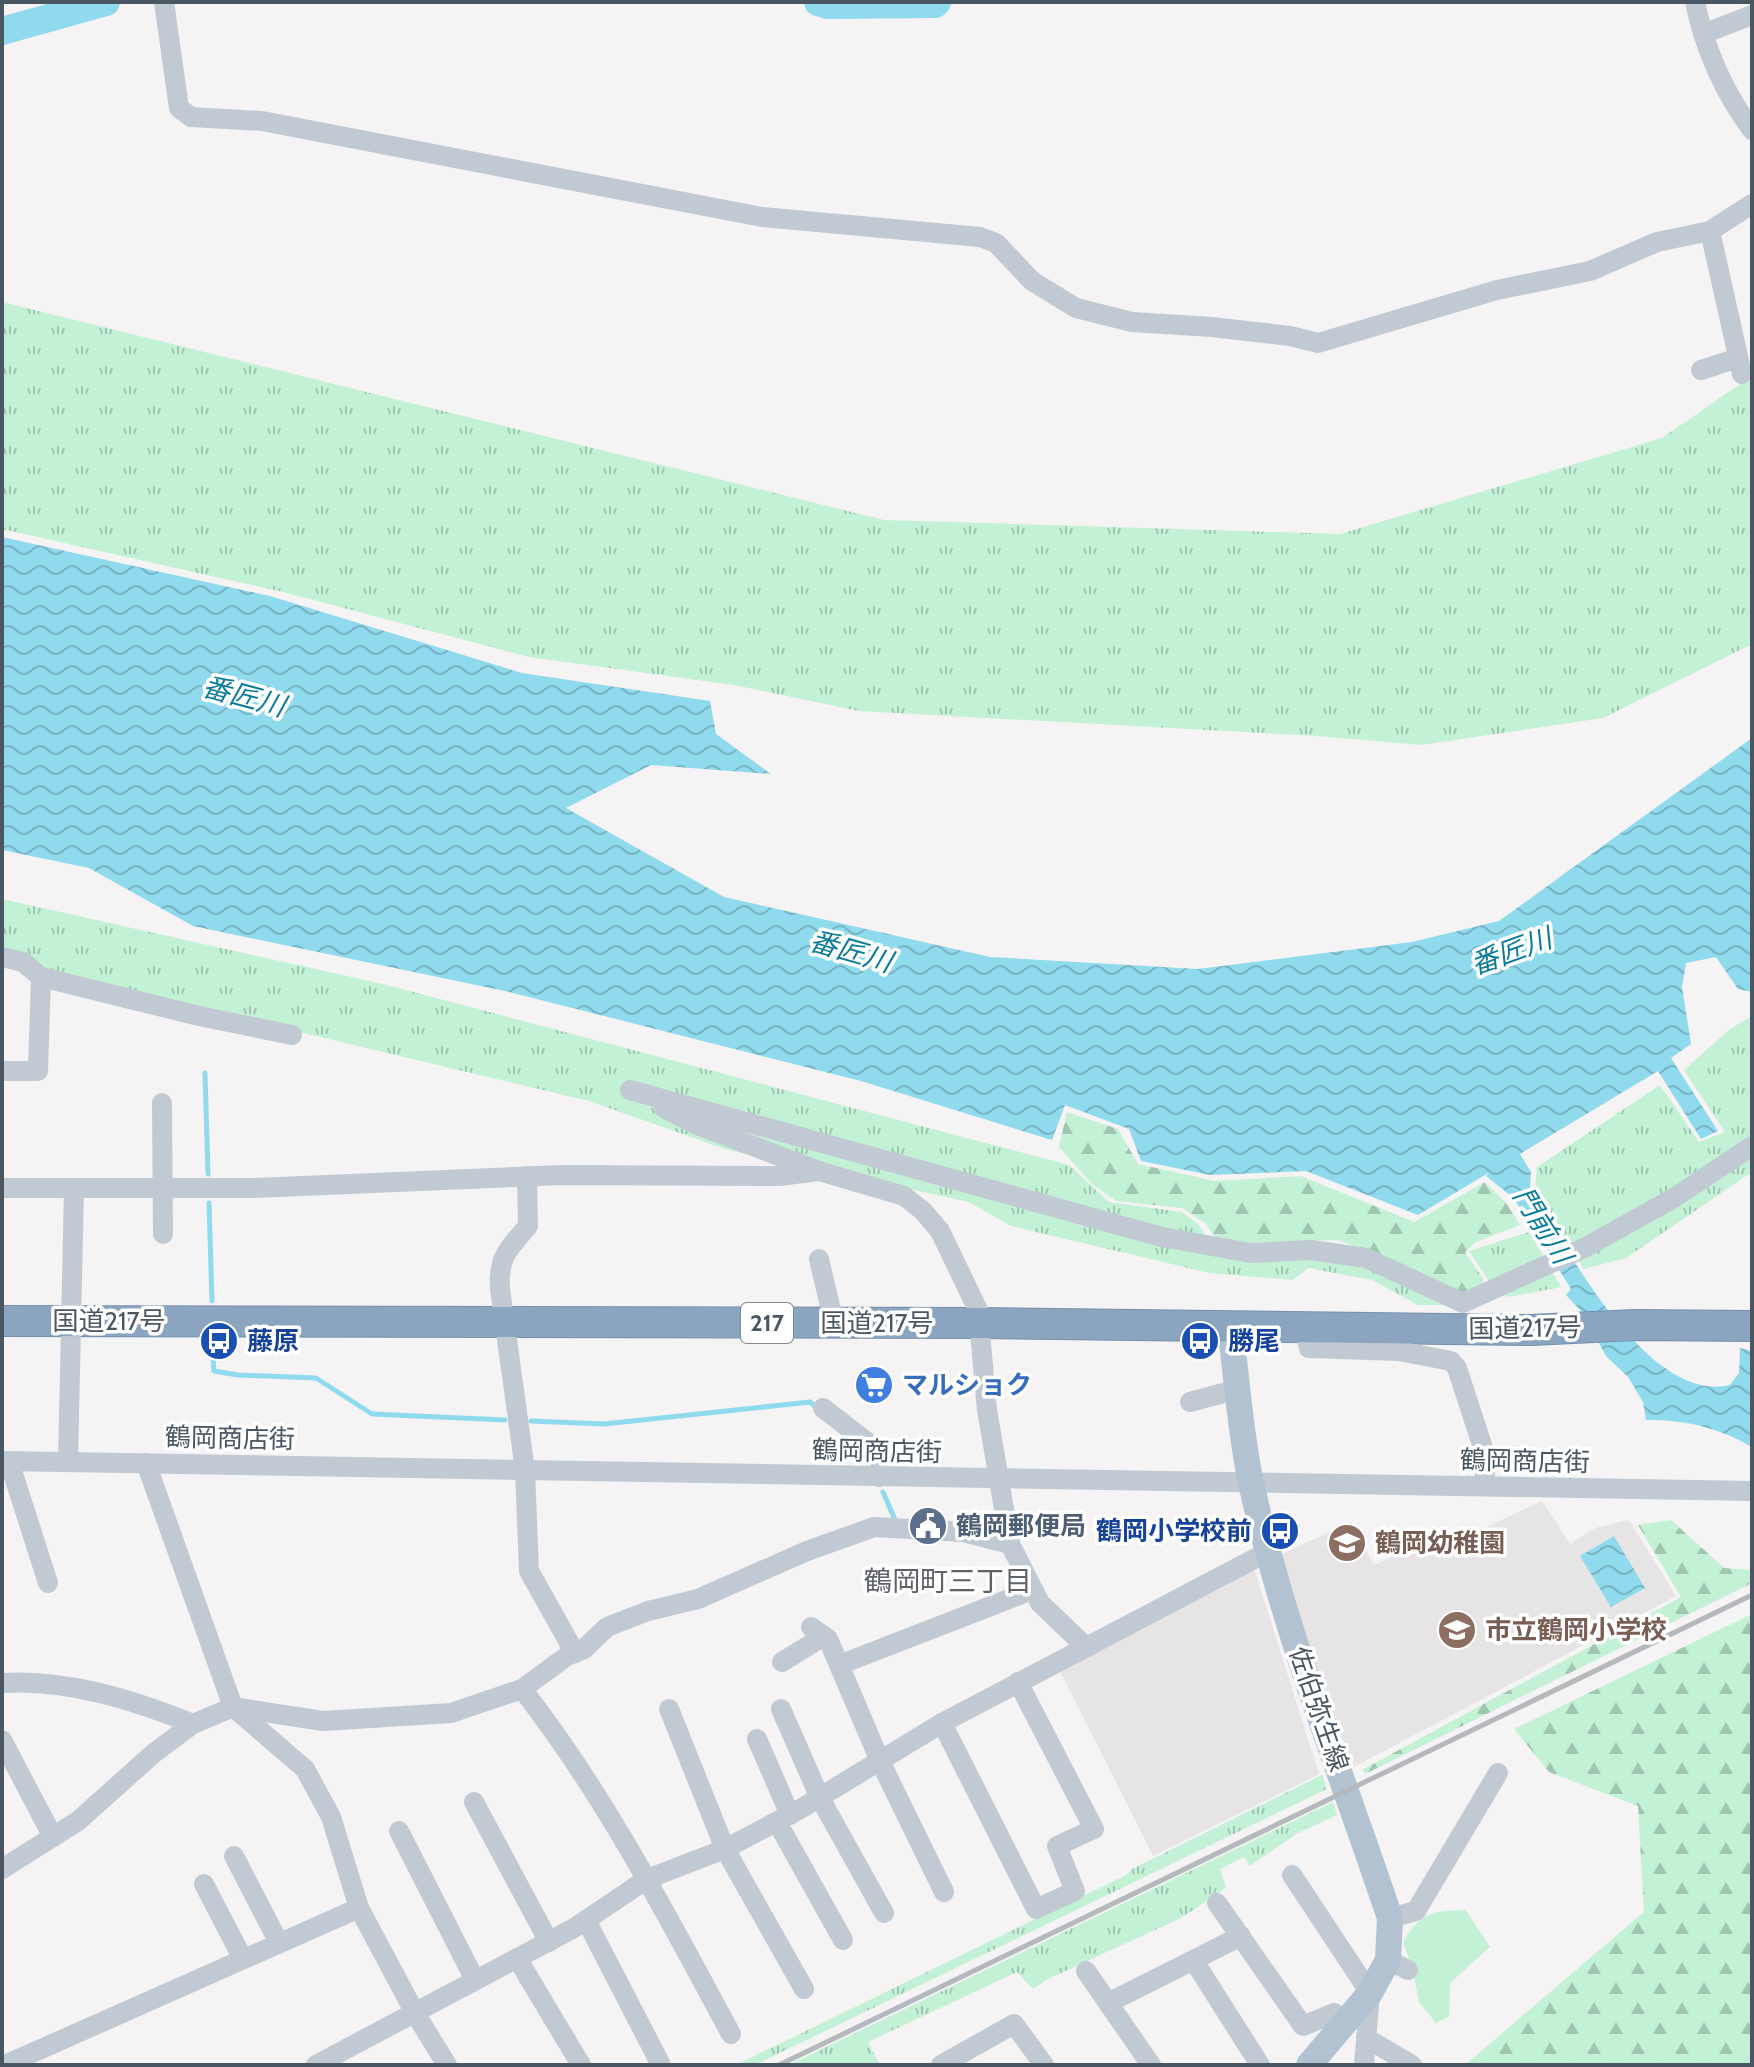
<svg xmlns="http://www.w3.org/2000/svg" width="1754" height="2067" font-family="Cabin,'Noto Sans JP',sans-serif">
  <defs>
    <pattern id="grass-tufts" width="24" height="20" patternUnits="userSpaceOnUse" patternTransform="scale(2)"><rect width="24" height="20" fill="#c3f1d5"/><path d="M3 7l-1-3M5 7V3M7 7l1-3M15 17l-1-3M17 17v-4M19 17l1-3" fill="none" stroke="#a0c6b0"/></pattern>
    <pattern id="forest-firs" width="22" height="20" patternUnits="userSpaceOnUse" patternTransform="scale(2)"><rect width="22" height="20" fill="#c3f1d5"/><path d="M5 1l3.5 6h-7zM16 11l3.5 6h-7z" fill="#a0c6b0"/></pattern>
    <pattern id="water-waves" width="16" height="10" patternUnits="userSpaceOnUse" patternTransform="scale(2)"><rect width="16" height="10" fill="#90daee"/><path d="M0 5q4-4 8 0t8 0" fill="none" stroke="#78b4c4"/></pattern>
  </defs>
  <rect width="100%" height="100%" fill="#f5f3f3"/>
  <g fill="#e6e4e5">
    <path d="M 1542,1501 L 1570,1544 L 1595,1528 L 1629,1520 L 1676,1596 L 1354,1767 L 1312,1665 L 1280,1555 L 1351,1522 L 1374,1565 L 1430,1538 L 1441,1548 Z"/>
    <path d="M 1254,1568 L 1319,1774 L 1153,1856 L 1060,1671 Z"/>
  </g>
  <g fill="url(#grass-tufts)">
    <path d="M 2,302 L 884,520 L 1340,534 L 1662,438 L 1752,376 L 1752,644 L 1603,718 L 1421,745 L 1316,736 L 859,711 L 734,685 L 529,657 L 287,593 L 2,529 Z"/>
    <path d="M 2,899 L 383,984 L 1069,1165 L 1109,1202 L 1182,1212 L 1198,1224 L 1210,1242 L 1351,1261 L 1450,1305 L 1418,1305 L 1372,1280 L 1308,1268 L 1293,1280 L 1210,1273 L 1011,1226 L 969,1202 L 728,1150 L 589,1101 L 52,973 L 2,959 Z"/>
    <path d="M 1752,1016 L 1752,1172 L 1626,1258 L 1584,1269 L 1535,1189 L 1537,1167 L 1660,1085 L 1699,1142 L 1725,1132 L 1684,1070 L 1730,1029 Z"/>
    <path d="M 1529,1232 L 1561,1287 L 1508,1297 L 1492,1285 L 1469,1251 Z"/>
    <path d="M 1322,1775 L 1327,1789 L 755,2065 L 736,2065 L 1126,1875 L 1132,1869 Z"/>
    <path d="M 1333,1802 L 1337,1815 L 1296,1834 L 1250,1866 L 1244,1857 L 1220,1869 L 1226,1888 L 1181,1918 L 1048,1979 L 1033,1989 L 1017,1972 L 868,2042 L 880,2065 L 789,2065 Z"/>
  </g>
  <g fill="url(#forest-firs)">
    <path d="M 1067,1112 L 1118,1129 L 1138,1164 L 1214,1181 L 1301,1176 L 1414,1222 L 1485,1182 L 1506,1203 L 1520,1225 L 1476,1242 L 1465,1252 L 1484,1280 L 1476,1291 L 1461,1295 L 1410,1268 L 1338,1240 L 1220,1244 L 1205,1223 L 1182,1208 L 1116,1201 L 1091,1183 L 1059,1147 Z"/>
    <path d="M 1671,1520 L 1724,1568 L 1752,1570 L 1752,1583 L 1365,1774 L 1362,1770 L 1681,1597 L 1638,1525 Z"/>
    <path d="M 1752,1614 L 1752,2065 L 1465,2065 L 1644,1912 L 1638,1806 L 1549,1772 L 1514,1729 Z"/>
  </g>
  <path fill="#c3f1d5" d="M 1466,1910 L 1490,1947 L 1450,1983 L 1449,2017 L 1436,2023 L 1419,2002 L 1412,1967 L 1403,1942 C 1422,1912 1431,1911 1466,1910 Z"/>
  <g fill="url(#water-waves)">
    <path d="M 2,537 L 270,596 L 522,673 L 710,701 L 716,734 L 771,774 L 651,765 L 566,808 L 724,897 L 990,957 L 1198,969 L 1412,942 L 1499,921 L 1752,738 L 1752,992 L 1738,989 L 1716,957 L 1686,963 L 1682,987 L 1691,1044 L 1671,1058 L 1718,1131 L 1701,1139 L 1658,1071 L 1520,1154 L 1531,1172 L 1530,1187 C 1564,1245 1648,1405 1730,1385 L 1739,1373 L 1740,1348 L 1752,1351 L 1752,1447 C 1717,1427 1686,1420 1646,1420 L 1643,1402 L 1628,1377 L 1606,1356 L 1581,1311 L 1566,1295 L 1571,1289 L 1522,1210 L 1511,1196 L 1486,1176 L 1490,1172 L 1418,1215 L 1306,1171 L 1210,1175 L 1141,1161 L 1129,1129 L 1065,1105 L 1052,1140 L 861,1081 L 505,991 L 193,926 L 89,868 L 2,850 Z"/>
    <path d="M 1614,1536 L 1645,1588 L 1611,1607 L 1580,1556 Z"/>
  </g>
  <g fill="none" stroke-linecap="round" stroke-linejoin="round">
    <g stroke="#90daee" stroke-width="5">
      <path d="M 205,1073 L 208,1174"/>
      <path d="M 209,1203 L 212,1301"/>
      <path d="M 212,1345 L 214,1371 L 238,1375 L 316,1378 L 372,1414 L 505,1420"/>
      <path d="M 531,1421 L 604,1424 L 810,1402 L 818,1409"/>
      <path d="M 883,1492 L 896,1522"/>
    </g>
    <g stroke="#90daee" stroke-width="28">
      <path d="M 818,2 L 828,5 L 935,4 L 937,2"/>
      <path d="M 2,31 L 106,2"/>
    </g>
    <g stroke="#7690ad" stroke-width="32">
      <path id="highway" d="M 2,1321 L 979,1323 L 1531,1330 L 1635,1325 L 1752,1326"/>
    </g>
    <g stroke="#c1cad2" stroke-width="20">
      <path d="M 164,2 L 179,108 L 191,117 L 262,121 L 762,217 L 980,237 L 996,243 L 1032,281 L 1076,308 L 1132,322 L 1212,327 L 1290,336 L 1318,343 L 1497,290 L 1590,271 L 1657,242 L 1710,231 L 1752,204"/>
      <path d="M 1695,2 C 1705,50 1723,91 1752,130"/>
      <path d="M 1703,34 L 1752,15"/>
      <path d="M 1710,231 L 1742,374"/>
      <path d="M 1701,370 L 1738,358"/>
      <path d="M 2,957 L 23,962 L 41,977 L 199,1016 L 292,1035"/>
      <path d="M 2,1071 L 38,1071 L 41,977"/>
      <path d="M 630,1090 L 1162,1237 L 1251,1253 L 1311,1250 L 1366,1258 L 1463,1303 L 1584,1248 L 1674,1198 L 1752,1146"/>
      <path d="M 162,1103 L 163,1234"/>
      <path d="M 664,1108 L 697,1125 L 819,1171 L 904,1196 L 923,1211 L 940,1231 L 978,1310 L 987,1410 L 1010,1544 L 1040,1603 L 1086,1647"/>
      <path d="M 527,1176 L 528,1226 C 508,1249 498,1257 500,1289 L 525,1470 L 529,1571 L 575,1653"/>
      <path d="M 2,1188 L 254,1188 L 562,1175 L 779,1176 L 819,1171"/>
      <path d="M 819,1259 L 834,1323"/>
      <path d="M 1303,1326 L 1309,1348 L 1399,1351 L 1451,1361 L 1457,1368 L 1484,1451 L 1485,1486"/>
      <path d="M 1190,1402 L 1238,1389"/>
      <path d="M 823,1408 L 872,1446 L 879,1477"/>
      <path d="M 2,1461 L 1752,1491"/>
      <path d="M 9,1461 L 48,1583"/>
      <path d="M 68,1462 L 74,1189"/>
      <path d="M 146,1463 L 233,1707 L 305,1769 L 331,1817 L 359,1908 L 415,2013 L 447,2065"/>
      <path d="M 811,1627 L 828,1639 L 880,1761 L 944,1892"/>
      <path d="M 782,1662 L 824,1636"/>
      <path d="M 839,1665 L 1032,1590"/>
      <path d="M 2,1683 C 67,1679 134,1700 193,1724"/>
      <path d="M 522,1689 L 567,1656 L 584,1649 L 607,1627 L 648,1611 L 698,1599 L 807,1551 L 874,1527 L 963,1532 L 1010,1544"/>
      <path d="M 669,1709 L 725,1849 L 804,1989"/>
      <path d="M 781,1709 L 820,1798 L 884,1913"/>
      <path d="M 942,1723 L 1036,1909 L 1075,1891 L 1057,1846 L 1094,1829 L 1018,1682"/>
      <path d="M 757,1739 L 790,1815"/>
      <path d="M 2,1740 L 53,1837"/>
      <path d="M 474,1802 L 549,1942"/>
      <path d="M 777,1822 L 843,1940"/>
      <path d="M 399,1831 L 475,1980"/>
      <path d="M 234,1856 L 279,1943"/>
      <path d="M 2,1869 L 78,1821 L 154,1753 L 193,1724 L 233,1707 L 323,1721 L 451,1713 L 522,1689 C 605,1795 667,1916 731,2034"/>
      <path d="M 1292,1875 L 1370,1993 L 1364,2065"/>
      <path d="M 204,1884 L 243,1959"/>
      <path d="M 1217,1903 L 1303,2026 L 1334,2013 L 1347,2020"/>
      <path d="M 1390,1918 L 1416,1911 L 1498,1773"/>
      <path d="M 586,1920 L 660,2063"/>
      <path d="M 517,1958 L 581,2065"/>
      <path d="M 1388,1960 L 1408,1970"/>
      <path d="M 1194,1961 L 1260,2065"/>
      <path d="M 1086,1971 L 1151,2065"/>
      <path d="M 1108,2003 L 1241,1936"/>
      <path d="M 1366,2038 L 1412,2065"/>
      <path d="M 5,2065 L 359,1908"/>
      <path d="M 316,2065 L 574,1928 L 647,1879 L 725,1849 L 802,1808 L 942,1723 L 1269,1551"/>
      <path d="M 941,2065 L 1014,2024 L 1044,2065"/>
    </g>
    <path stroke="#b3c2d1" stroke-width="26" d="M 1230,1327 C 1237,1378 1240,1432 1251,1483 C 1284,1632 1342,1774 1390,1918 L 1388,1960 L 1370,1993 L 1309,2065"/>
    <use href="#highway" stroke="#8ba5c1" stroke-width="30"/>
    <path stroke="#b5b8bd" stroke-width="5" d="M 779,2065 L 1752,1595"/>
  </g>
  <defs>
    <g id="bus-disc" transform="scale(2)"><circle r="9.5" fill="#1a4fb4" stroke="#fff"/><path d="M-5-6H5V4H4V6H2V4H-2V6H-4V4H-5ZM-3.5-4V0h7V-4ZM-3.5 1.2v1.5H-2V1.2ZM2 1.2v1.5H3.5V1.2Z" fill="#fff"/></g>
    <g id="supermarket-disc" transform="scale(2)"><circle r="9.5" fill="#3f7fe0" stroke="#fff"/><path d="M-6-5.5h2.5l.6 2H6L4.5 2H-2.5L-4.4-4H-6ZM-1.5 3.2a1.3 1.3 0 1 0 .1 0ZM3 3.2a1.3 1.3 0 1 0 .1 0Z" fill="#fff"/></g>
    <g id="civic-disc" transform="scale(2)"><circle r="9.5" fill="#5c6f8a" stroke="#fff"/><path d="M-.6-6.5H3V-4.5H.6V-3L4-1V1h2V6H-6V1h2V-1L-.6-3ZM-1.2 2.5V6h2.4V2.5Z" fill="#fff"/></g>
    <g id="school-disc" transform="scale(2)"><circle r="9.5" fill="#8d6e63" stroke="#fff"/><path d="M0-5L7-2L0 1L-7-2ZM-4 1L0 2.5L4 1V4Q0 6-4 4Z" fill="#fff"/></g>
  </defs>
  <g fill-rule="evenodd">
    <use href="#bus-disc" x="219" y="1341"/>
    <use href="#bus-disc" x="1200" y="1341"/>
    <use href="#supermarket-disc" x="874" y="1385"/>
    <use href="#civic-disc" x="928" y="1526"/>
    <use href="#bus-disc" x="1280" y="1531"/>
    <use href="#school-disc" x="1347" y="1543"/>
    <use href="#school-disc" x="1457" y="1630"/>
  </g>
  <g text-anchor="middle" stroke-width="7" stroke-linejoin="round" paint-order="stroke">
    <rect fill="#fff" stroke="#808990" stroke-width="2" x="741" y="1303" width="52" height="40" rx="6"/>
    <g font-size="24" font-weight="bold" fill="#4a5661">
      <text x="767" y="1331">217</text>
    </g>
    <g font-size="26" fill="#4a5661" stroke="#fff">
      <text x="109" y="1330">国道217号</text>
      <text x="877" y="1332">国道217号</text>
      <text transform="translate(1525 1328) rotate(-1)" y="9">国道217号</text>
      <text transform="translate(230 1438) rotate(1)" y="9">鶴岡商店街</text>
      <text transform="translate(877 1451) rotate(1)" y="9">鶴岡商店街</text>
      <text transform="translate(1525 1461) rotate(1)" y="9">鶴岡商店街</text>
      <text transform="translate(1319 1709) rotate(71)" y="9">佐伯弥生線</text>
    </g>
    <g font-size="26" font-weight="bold" fill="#164399" stroke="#fff" text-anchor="start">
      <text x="247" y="1350">藤原</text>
      <text x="1228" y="1350">勝尾</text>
      <text x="1252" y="1540" text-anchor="end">鶴岡小学校前</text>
    </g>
    <g font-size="26" font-weight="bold" fill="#366cbe" stroke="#fff" text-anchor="start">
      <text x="902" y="1394">マルショク</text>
    </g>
    <g font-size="26" font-weight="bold" fill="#4e5e75" stroke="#fff" text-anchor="start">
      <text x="956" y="1535">鶴岡郵便局</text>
    </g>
    <g font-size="26" font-weight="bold" fill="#785e54" stroke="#fff" text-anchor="start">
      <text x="1375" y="1552">鶴岡幼稚園</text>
      <text x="1485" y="1639">市立鶴岡小学校</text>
    </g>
    <g font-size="28" font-style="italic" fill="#0c7c9b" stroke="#fff">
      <text transform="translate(244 696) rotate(15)" y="10">番匠川</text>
      <text transform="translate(851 951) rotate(16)" y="10">番匠川</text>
      <text transform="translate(1511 951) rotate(-20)" y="10">番匠川</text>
      <text transform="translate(1543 1225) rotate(58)" y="10">門前川</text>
    </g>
    <g font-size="28" fill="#5f6368" stroke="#fff">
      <text x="948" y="1591">鶴岡町三丁目</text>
    </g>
  </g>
  <rect width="1754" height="2067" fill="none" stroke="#4a5661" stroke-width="8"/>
</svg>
